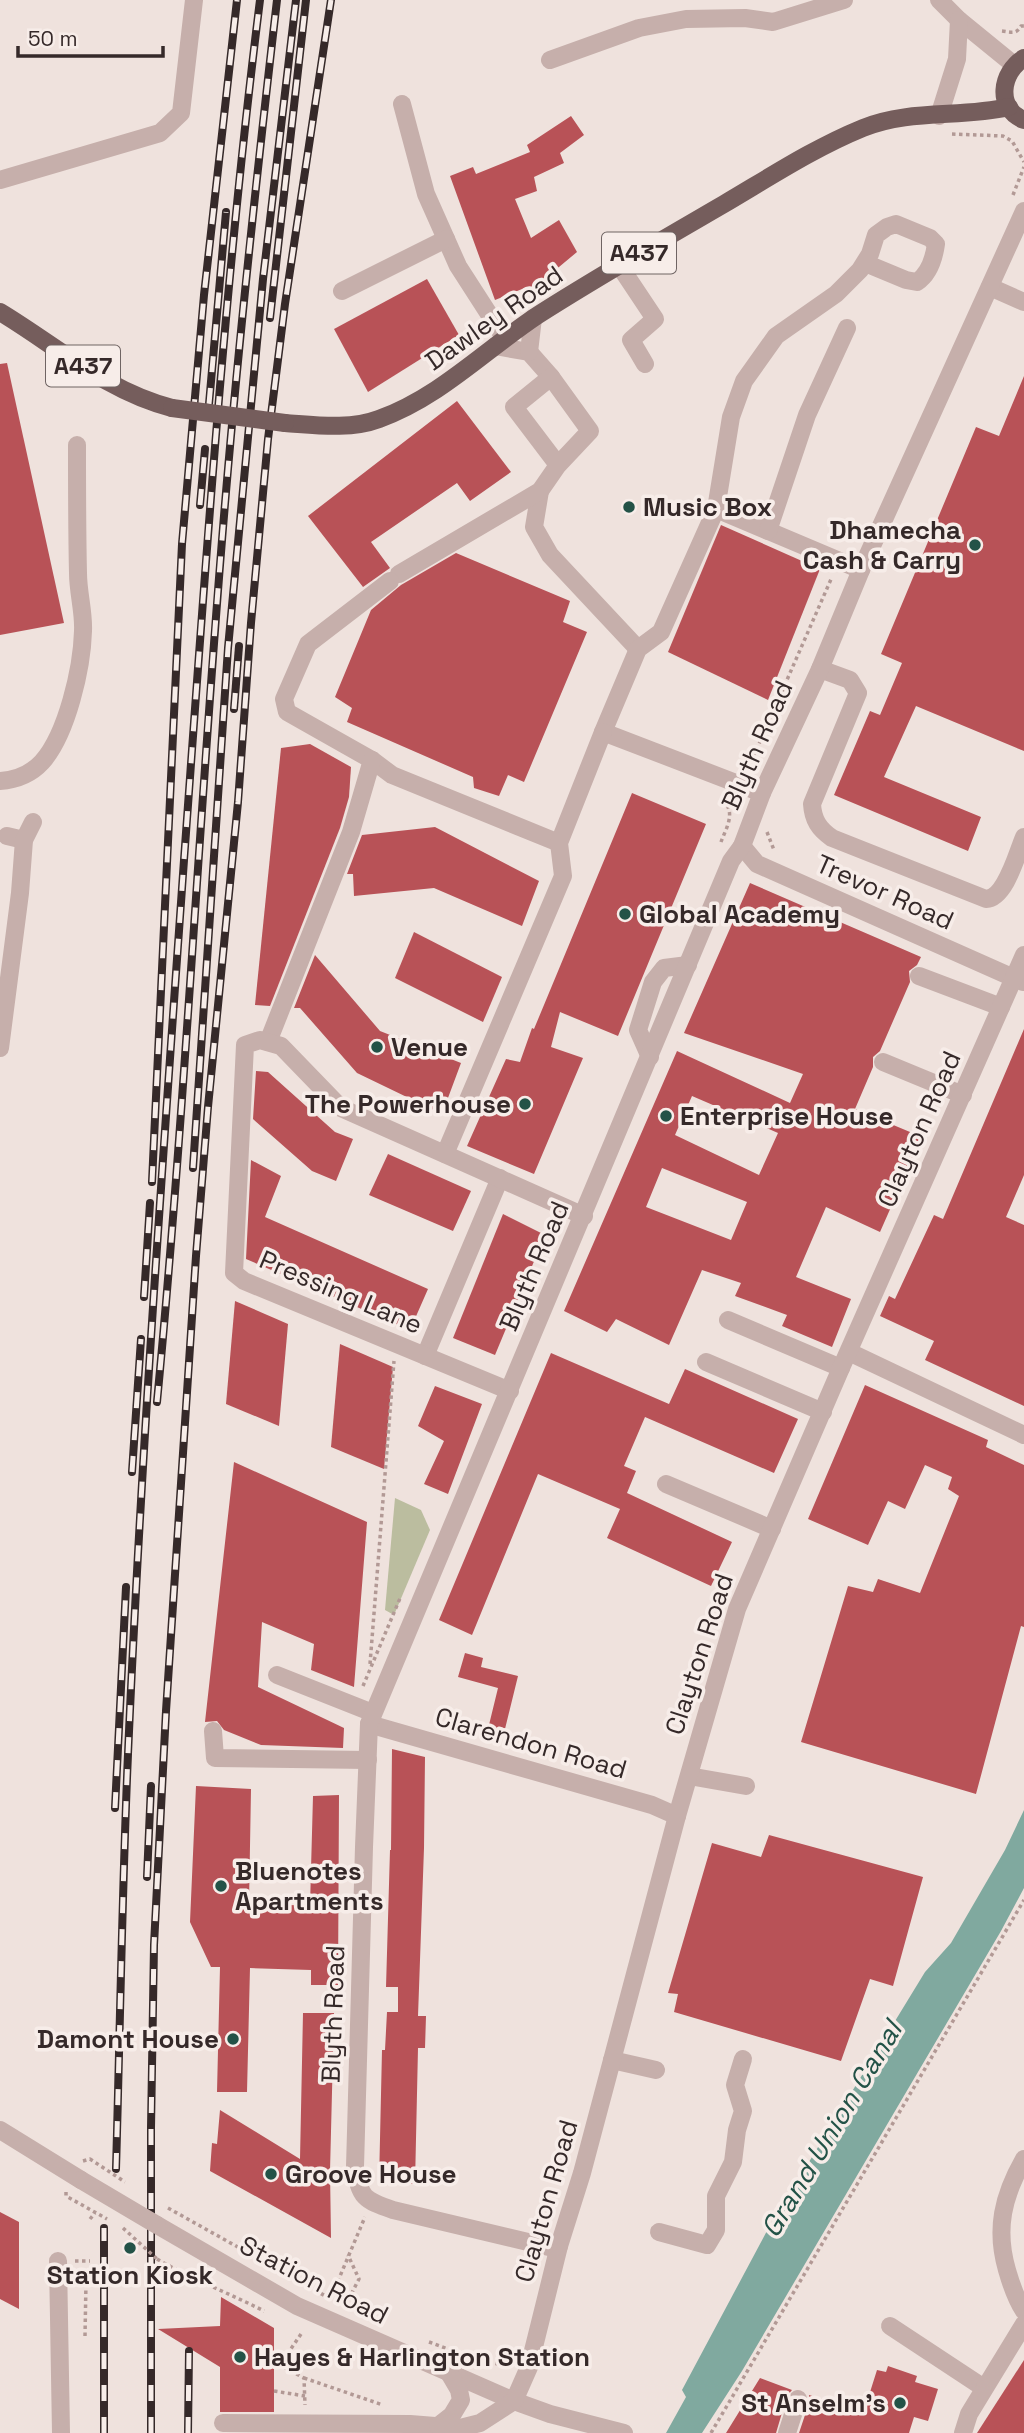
<svg xmlns="http://www.w3.org/2000/svg" width="1024" height="2433" font-family="'Space Grotesk',sans-serif">
  <rect width="100%" height="100%" fill="#efe2dd"/>
  <path fill="#bbbd9f" d="M 395,1498 L 421,1510 L 430,1530 L 394,1615 L 385,1610 Z"/>
  <path fill="#80a99f" d="M 1024,1810 L 1024,1888 L 1001,1931 L 742,2371 L 702,2433 L 666,2433 L 686,2397 L 682,2390 L 768,2229 L 925,1972 L 951,1943 L 1005,1850 Z"/>
  <g fill="#b85257" fill-rule="evenodd">
    <path d="M 571,116 L 584,135 L 560,153 L 564,163 L 534,177 L 537,191 L 515,199 L 531,238 L 559,220 L 577,252 L 529,292 L 527,287 L 495,300 L 450,176 L 473,167 L 476,174 L 530,152 L 527,145 Z"/>
    <path d="M 427,279 L 459,335 L 368,392 L 334,329 Z"/>
    <path d="M 7,363 L 64,623 L 0,635 L 0,364 Z"/>
    <path d="M 1024,376 L 1024,751 L 916,706 L 884,777 L 981,817 L 968,851 L 834,795 L 870,711 L 880,715 L 902,663 L 881,654 L 976,427 L 999,436 Z"/>
    <path d="M 457,401 L 511,472 L 470,501 L 457,483 L 371,542 L 390,568 L 363,587 L 308,516 Z"/>
    <path d="M 721,525 L 820,569 L 768,700 L 668,652 Z"/>
    <path d="M 456,553 L 570,601 L 563,622 L 587,632 L 524,782 L 508,775 L 499,796 L 474,788 L 473,777 L 347,722 L 352,708 L 335,697 L 371,610 L 401,585 Z"/>
    <path d="M 310,744 L 351,767 L 349,797 L 340,828 L 270,1006 L 255,1005 L 281,748 Z"/>
    <path d="M 632,793 L 706,824 L 618,1036 L 560,1012 L 551,1047 L 583,1058 L 534,1174 L 467,1146 L 506,1059 L 520,1062 L 532,1028 L 534,1029 Z"/>
    <path d="M 435,827 L 539,881 L 522,926 L 434,888 L 354,896 L 353,874 L 347,874 L 362,835 Z"/>
    <path d="M 750,883 L 921,957 L 917,965 L 909,971 L 910,982 L 880,1051 L 873,1057 L 873,1067 L 855,1109 L 922,1137 L 880,1232 L 826,1207 L 796,1277 L 851,1299 L 832,1347 L 782,1326 L 787,1315 L 735,1296 L 741,1283 L 702,1270 L 669,1345 L 616,1319 L 607,1332 L 564,1311 L 677,1051 L 790,1103 L 803,1074 L 684,1033 ZM 692,1096 L 778,1133 L 759,1175 L 675,1135 ZM 662,1168 L 747,1202 L 731,1240 L 646,1207 Z"/>
    <path d="M 414,932 L 502,977 L 483,1022 L 395,978 Z"/>
    <path d="M 315,955 L 380,1031 L 461,1063 L 442,1114 L 357,1073 L 300,1008 L 294,1008 Z"/>
    <path d="M 1024,1029 L 1024,1175 L 1006,1217 L 1024,1225 L 1024,1406 L 925,1360 L 934,1341 L 880,1316 L 889,1296 L 895,1299 L 934,1215 L 943,1219 Z"/>
    <path d="M 256,1071 L 268,1072 L 335,1132 L 353,1139 L 336,1181 L 312,1171 L 253,1119 Z"/>
    <path d="M 388,1154 L 471,1191 L 453,1231 L 369,1195 Z"/>
    <path d="M 251,1160 L 281,1176 L 265,1217 L 428,1289 L 410,1330 L 246,1259 Z"/>
    <path d="M 503,1214 L 545,1235 L 495,1355 L 453,1338 Z"/>
    <path d="M 235,1301 L 288,1324 L 279,1426 L 226,1404 Z"/>
    <path d="M 340,1344 L 393,1367 L 384,1469 L 331,1447 Z"/>
    <path d="M 551,1353 L 669,1404 L 685,1369 L 798,1419 L 774,1473 L 645,1417 L 624,1466 L 636,1471 L 627,1493 L 732,1542 L 711,1586 L 607,1538 L 620,1509 L 538,1474 L 472,1635 L 439,1620 Z"/>
    <path d="M 865,1385 L 988,1440 L 986,1447 L 1024,1465 L 1024,1627 L 1021,1626 L 976,1794 L 801,1742 L 848,1586 L 873,1592 L 878,1579 L 920,1593 L 959,1496 L 948,1489 L 952,1477 L 925,1465 L 905,1509 L 888,1501 L 868,1545 L 808,1519 Z"/>
    <path d="M 435,1386 L 482,1404 L 448,1494 L 424,1484 L 444,1441 L 418,1426 Z"/>
    <path d="M 234,1462 L 367,1522 L 354,1687 L 311,1670 L 314,1644 L 262,1622 L 258,1687 L 344,1728 L 343,1748 L 261,1745 L 224,1730 L 217,1721 L 205,1722 Z"/>
    <path d="M 465,1653 L 483,1658 L 481,1667 L 518,1676 L 504,1733 L 488,1729 L 498,1688 L 458,1677 Z"/>
    <path d="M 392,1749 L 425,1757 L 424,1848 L 418,2016 L 426,2016 L 425,2048 L 418,2048 L 415,2184 L 379,2183 L 382,2050 L 385,2050 L 387,2012 L 398,2012 L 398,1987 L 386,1987 L 390,1850 L 391,1850 Z"/>
    <path d="M 196,1786 L 251,1789 L 249,1903 L 310,1906 L 313,1796 L 339,1795 L 338,1985 L 311,1985 L 311,1970 L 250,1968 L 247,2092 L 217,2092 L 220,1967 L 211,1967 L 190,1922 Z"/>
    <path d="M 769,1835 L 923,1877 L 893,1986 L 870,1979 L 841,2061 L 674,2012 L 678,1994 L 668,1993 L 712,1843 L 761,1857 Z"/>
    <path d="M 303,2013 L 334,2013 L 330,2171 L 331,2238 L 210,2171 L 212,2143 L 217,2144 L 220,2110 L 300,2159 Z"/>
    <path d="M 0,2212 L 19,2222 L 19,2309 L 0,2299 Z"/>
    <path d="M 221,2297 L 274,2328 L 274,2412 L 220,2412 L 220,2367 L 158,2329 L 220,2326 Z"/>
    <path d="M 1024,2360 L 1024,2433 L 977,2433 Z"/>
    <path d="M 888,2366 L 917,2376 L 915,2382 L 938,2389 L 928,2421 L 914,2417 L 909,2433 L 799,2433 L 809,2403 L 809,2395 L 842,2405 L 844,2401 L 865,2408 L 877,2370 L 886,2372 Z"/>
    <path d="M 760,2378 L 792,2390 L 787,2396 L 776,2433 L 726,2433 Z"/>
  </g>
  <g fill="none" stroke-linecap="round" stroke-linejoin="round">
    <g stroke="#b29995" stroke-width="3.5" stroke-dasharray="3.5 3.5" stroke-linecap="butt">
      <path d="M 1002,31 C 1011,32 1016,35 1021,26 L 1024,26"/>
      <path d="M 952,134 L 1003,136 L 1012,141 L 1024,162"/>
      <path d="M 1013,195 L 1024,167"/>
      <path d="M 748,769 L 832,577"/>
      <path d="M 767,832 L 774,850"/>
      <path d="M 721,842 C 725,831 733,818 728,807 L 731,800"/>
      <path d="M 370,1664 L 394,1361"/>
      <path d="M 363,1686 L 401,1596"/>
      <path d="M 168,2208 L 329,2298"/>
      <path d="M 90,2219 L 95,2213"/>
      <path d="M 157,2259 C 191,2279 229,2293 264,2311"/>
      <path d="M 75,2261 L 90,2261"/>
      <path d="M 335,2288 L 365,2217"/>
      <path d="M 345,2306 L 359,2279 L 348,2255"/>
      <path d="M 301,2334 L 280,2365 L 304,2378 L 305,2405"/>
      <path d="M 85,2336 L 86,2282"/>
      <path d="M 429,2342 L 483,2362 L 499,2364 L 513,2356"/>
      <path d="M 304,2378 L 383,2405"/>
      <path d="M 274,2391 L 305,2396"/>
      <path d="M 711,2433 L 1024,1900"/>
    </g>
    <g stroke="#c6afab" stroke-width="18">
      <path d="M 939,0 L 959,20 L 1013,64"/>
      <path d="M 550,60 L 639,28 L 686,19 L 745,18 L 773,22 L 844,0"/>
      <path d="M 402,104 L 426,194 L 458,266 L 505,339"/>
      <path d="M 939,116 L 957,59 L 959,20"/>
      <path d="M 0,180 L 160,133 L 181,113 L 194,0"/>
      <path d="M 619,265 L 655,319 L 631,340 L 645,364"/>
      <path d="M 990,287 L 1024,302"/>
      <path d="M 342,291 L 446,239"/>
      <path d="M 495,346 L 529,352 L 551,377"/>
      <path d="M 529,352 L 533,318"/>
      <path d="M 540,491 L 534,527 L 550,555 L 638,649"/>
      <path d="M 716,509 L 861,570"/>
      <path d="M 768,531 L 807,415 L 847,328"/>
      <path d="M 399,574 L 540,491 L 558,465 L 590,431 L 551,377 L 514,407 L 558,465"/>
      <path d="M 390,581 L 308,644 L 284,699 L 287,712 L 372,760 L 392,775 L 559,843"/>
      <path d="M 820,669 L 850,680 L 858,693 L 812,804 C 813,820 819,829 832,838 L 986,899 C 1006,898 1017,853 1024,837"/>
      <path d="M 0,781 C 16,780 31,774 42,762 C 67,734 82,668 83,631 C 84,612 78,593 78,573 C 77,531 77,488 77,445"/>
      <path d="M 762,793 L 603,732 L 638,649 L 661,632 L 716,509 L 731,417 L 744,381 L 776,336 L 836,294 L 860,270 L 870,254 L 876,235 L 887,227 L 896,224 L 930,238 L 936,244 C 934,258 929,274 917,282 L 906,280 L 865,263"/>
      <path d="M 7,836 L 24,840"/>
      <path d="M 742,846 L 757,864 L 1023,982"/>
      <path d="M 919,976 L 1001,1007"/>
      <path d="M 268,1042 L 351,832 L 372,760"/>
      <path d="M 0,1048 L 20,893 L 24,840 L 33,822"/>
      <path d="M 650,1057 L 638,1030 L 653,982 L 664,968 L 688,965"/>
      <path d="M 883,1062 L 963,1095"/>
      <path d="M 445,1154 L 563,876 L 559,843 L 603,732"/>
      <path d="M 728,1320 L 841,1368"/>
      <path d="M 849,1352 L 1024,1435"/>
      <path d="M 425,1356 L 500,1178"/>
      <path d="M 706,1362 L 823,1412"/>
      <path d="M 510,1391 L 244,1281 L 234,1273 L 245,1045 L 260,1040 L 281,1046 L 341,1108 L 584,1216"/>
      <path d="M 666,1484 L 772,1529"/>
      <path d="M 277,1675 L 373,1713"/>
      <path d="M 369,1724 L 652,1805 L 677,1816"/>
      <path d="M 213,1731 L 215,1758 L 368,1760"/>
      <path d="M 689,1776 L 746,1786"/>
      <path d="M 612,2060 L 656,2070"/>
      <path d="M 0,2130 L 81,2180"/>
      <path d="M 1024,2159 C 1003,2196 995,2229 1007,2270 C 1011,2284 1016,2299 1024,2311"/>
      <path d="M 157,2225 L 297,2306 L 514,2401 L 550,2414 L 624,2433"/>
      <path d="M 659,2232 L 707,2245 L 716,2230 L 716,2196 L 733,2162 L 737,2130 L 743,2111 L 735,2085 L 743,2059"/>
      <path d="M 559,2246 L 549,2247 L 393,2210 C 364,2200 360,2198 355,2167 L 364,1847 L 369,1724 L 731,861 L 742,846 L 762,793 L 820,669 L 861,570 L 1024,211"/>
      <path d="M 58,2261 L 61,2433"/>
      <path d="M 890,2326 L 984,2388"/>
      <path d="M 223,2423 L 410,2424 L 460,2428 L 480,2423 L 514,2401 L 529,2367 L 559,2246 L 582,2173 L 677,1816 L 737,1609 L 841,1368 L 1024,955"/>
      <path d="M 438,2426 L 452,2415 L 461,2400 L 459,2390 L 449,2373"/>
      <path d="M 787,2433 L 798,2399"/>
      <path d="M 963,2433 L 969,2414 L 1024,2324"/>
    </g>
    <g stroke="#755d5c" stroke-width="18">
      <path d="M 1024,58 C 1001,72 995,108 1024,120"/>
      <path d="M 0,312 C 58,347 106,391 172,408"/>
      <path d="M 285,423 C 315,425 350,430 379,419 C 440,397 485,350 538,315 C 599,276 662,240 724,204 C 770,177 814,148 863,128 C 909,109 961,118 1009,107"/>
    </g>
    <g stroke="#352929" stroke-width="8">
      <g id="rail">
        <path d="M 270,318 L 306,0"/>
        <path d="M 209,404 L 226,212"/>
        <path d="M 200,505 L 205,449"/>
        <path d="M 234,709 L 239,646"/>
        <path d="M 193,1168 L 228,648 L 263,279 L 296,0"/>
        <path d="M 152,1182 L 182,544 L 204,295 L 237,0"/>
        <path d="M 144,1297 L 150,1203"/>
        <path d="M 157,1402 C 186,1099 200,795 226,492 C 240,328 258,164 277,0"/>
        <path d="M 132,1472 L 141,1339"/>
        <path d="M 115,1808 L 126,1587"/>
        <path d="M 147,1877 L 151,1786"/>
        <path d="M 116,2169 C 120,2031 122,1892 128,1754 C 141,1456 163,1158 184,860 C 205,573 224,286 260,0"/>
        <path d="M 104,2433 L 104,2228"/>
        <path d="M 151,2433 L 151,2128 L 154,1945 L 166,1711 L 196,1256 L 208,1107 L 238,802 L 251,623 L 268,439 L 285,304 L 331,0"/>
        <path d="M 188,2433 L 189,2351"/>
      </g>
    </g>
    <use href="#rail" stroke="#f7ede9" stroke-width="5" stroke-dasharray="16" stroke-linecap="butt"/>
    <g stroke="#b29995" stroke-width="3.5" stroke-dasharray="3.5 3.5" stroke-linecap="butt">
      <path d="M 83,2161 L 90,2159 L 125,2182"/>
      <path d="M 66,2192 L 66,2196 L 107,2219"/>
      <path d="M 123,2228 L 157,2259"/>
    </g>
    <path stroke="#c6afab" stroke-width="18" d="M 81,2180 L 157,2225"/>
    <path stroke="#755d5c" stroke-width="18" d="M 172,408 L 285,423"/>
  </g>
  <g fill="#235247" stroke="#f7ede9" stroke-width="2.5">
    <circle cx="629" cy="507" r="7"/>
    <circle cx="975" cy="545" r="7"/>
    <circle cx="625" cy="914" r="7"/>
    <circle cx="377" cy="1047" r="7"/>
    <circle cx="525" cy="1104" r="7"/>
    <circle cx="666" cy="1116" r="7"/>
    <circle cx="221" cy="1886" r="7"/>
    <circle cx="233" cy="2039" r="7"/>
    <circle cx="271" cy="2174" r="7"/>
    <circle cx="130" cy="2248" r="7"/>
    <circle cx="240" cy="2357" r="7"/>
    <circle cx="900" cy="2403" r="7"/>
  </g>
  <g text-anchor="middle" stroke-width="7" stroke-linejoin="round" paint-order="stroke">
    <g fill="#f7ede9" stroke="#6f6463" stroke-width="2">
      <rect x="602" y="232.5" width="74" height="41" rx="5"/>
      <rect x="46" y="345.5" width="74" height="41" rx="5"/>
    </g>
    <g font-size="24" font-weight="bold" fill="#352929">
      <text x="639" y="261">A437</text>
      <text x="83" y="374">A437</text>
    </g>
    <g font-size="26" fill="#352929" stroke="#f7ede9">
      <text transform="translate(494 318) rotate(-35)" y="9">Dawley Road</text>
      <text transform="translate(757 745) rotate(-66)" y="9">Blyth Road</text>
      <text transform="translate(885 892) rotate(24)" y="9">Trevor Road</text>
      <text transform="translate(919 1129) rotate(-66)" y="9">Clayton Road</text>
      <text transform="translate(534 1266) rotate(-67)" y="9">Blyth Road</text>
      <text transform="translate(341 1292) rotate(23)" y="9">Pressing Lane</text>
      <text transform="translate(699 1654) rotate(-72)" y="9">Clayton Road</text>
      <text transform="translate(531 1743) rotate(16)" y="9">Clarendon Road</text>
      <text transform="translate(333 2014) rotate(-88)" y="9">Blyth Road</text>
      <text transform="translate(546 2201) rotate(-74)" y="9">Clayton Road</text>
      <text transform="translate(314 2280) rotate(27)" y="9">Station Road</text>
    </g>
    <g font-size="26" font-weight="bold" fill="#352929" stroke="#f7ede9" text-anchor="start">
      <text x="643" y="516">Music Box</text>
      <text x="961" y="539" text-anchor="end">Dhamecha<tspan x="961" dy="30">Cash &amp; Carry</tspan></text>
      <text x="639" y="923">Global Academy</text>
      <text x="391" y="1056">Venue</text>
      <text x="511" y="1113" text-anchor="end">The Powerhouse</text>
      <text x="680" y="1125">Enterprise House</text>
      <text x="235" y="1880">Bluenotes<tspan x="235" dy="30">Apartments</tspan></text>
      <text x="219" y="2048" text-anchor="end">Damont House</text>
      <text x="285" y="2183">Groove House</text>
      <text x="130" y="2284" text-anchor="middle">Station Kiosk</text>
      <text x="254" y="2366">Hayes &amp; Harlington Station</text>
      <text x="886" y="2412" text-anchor="end">St Anselm's</text>
    </g>
    <g font-size="28" font-style="italic" fill="#235247" stroke="#f7ede9">
      <text transform="translate(831 2129) rotate(-59)" y="10">Grand Union Canal</text>
    </g>
  </g>
  <path d="M18 46v10h145v-10" fill="none" stroke="#352929" stroke-width="3.5"/>
  <text x="28" y="46" font-size="21" fill="#352929" stroke="#f7ede9" stroke-width="5" paint-order="stroke">50 m</text>
</svg>
